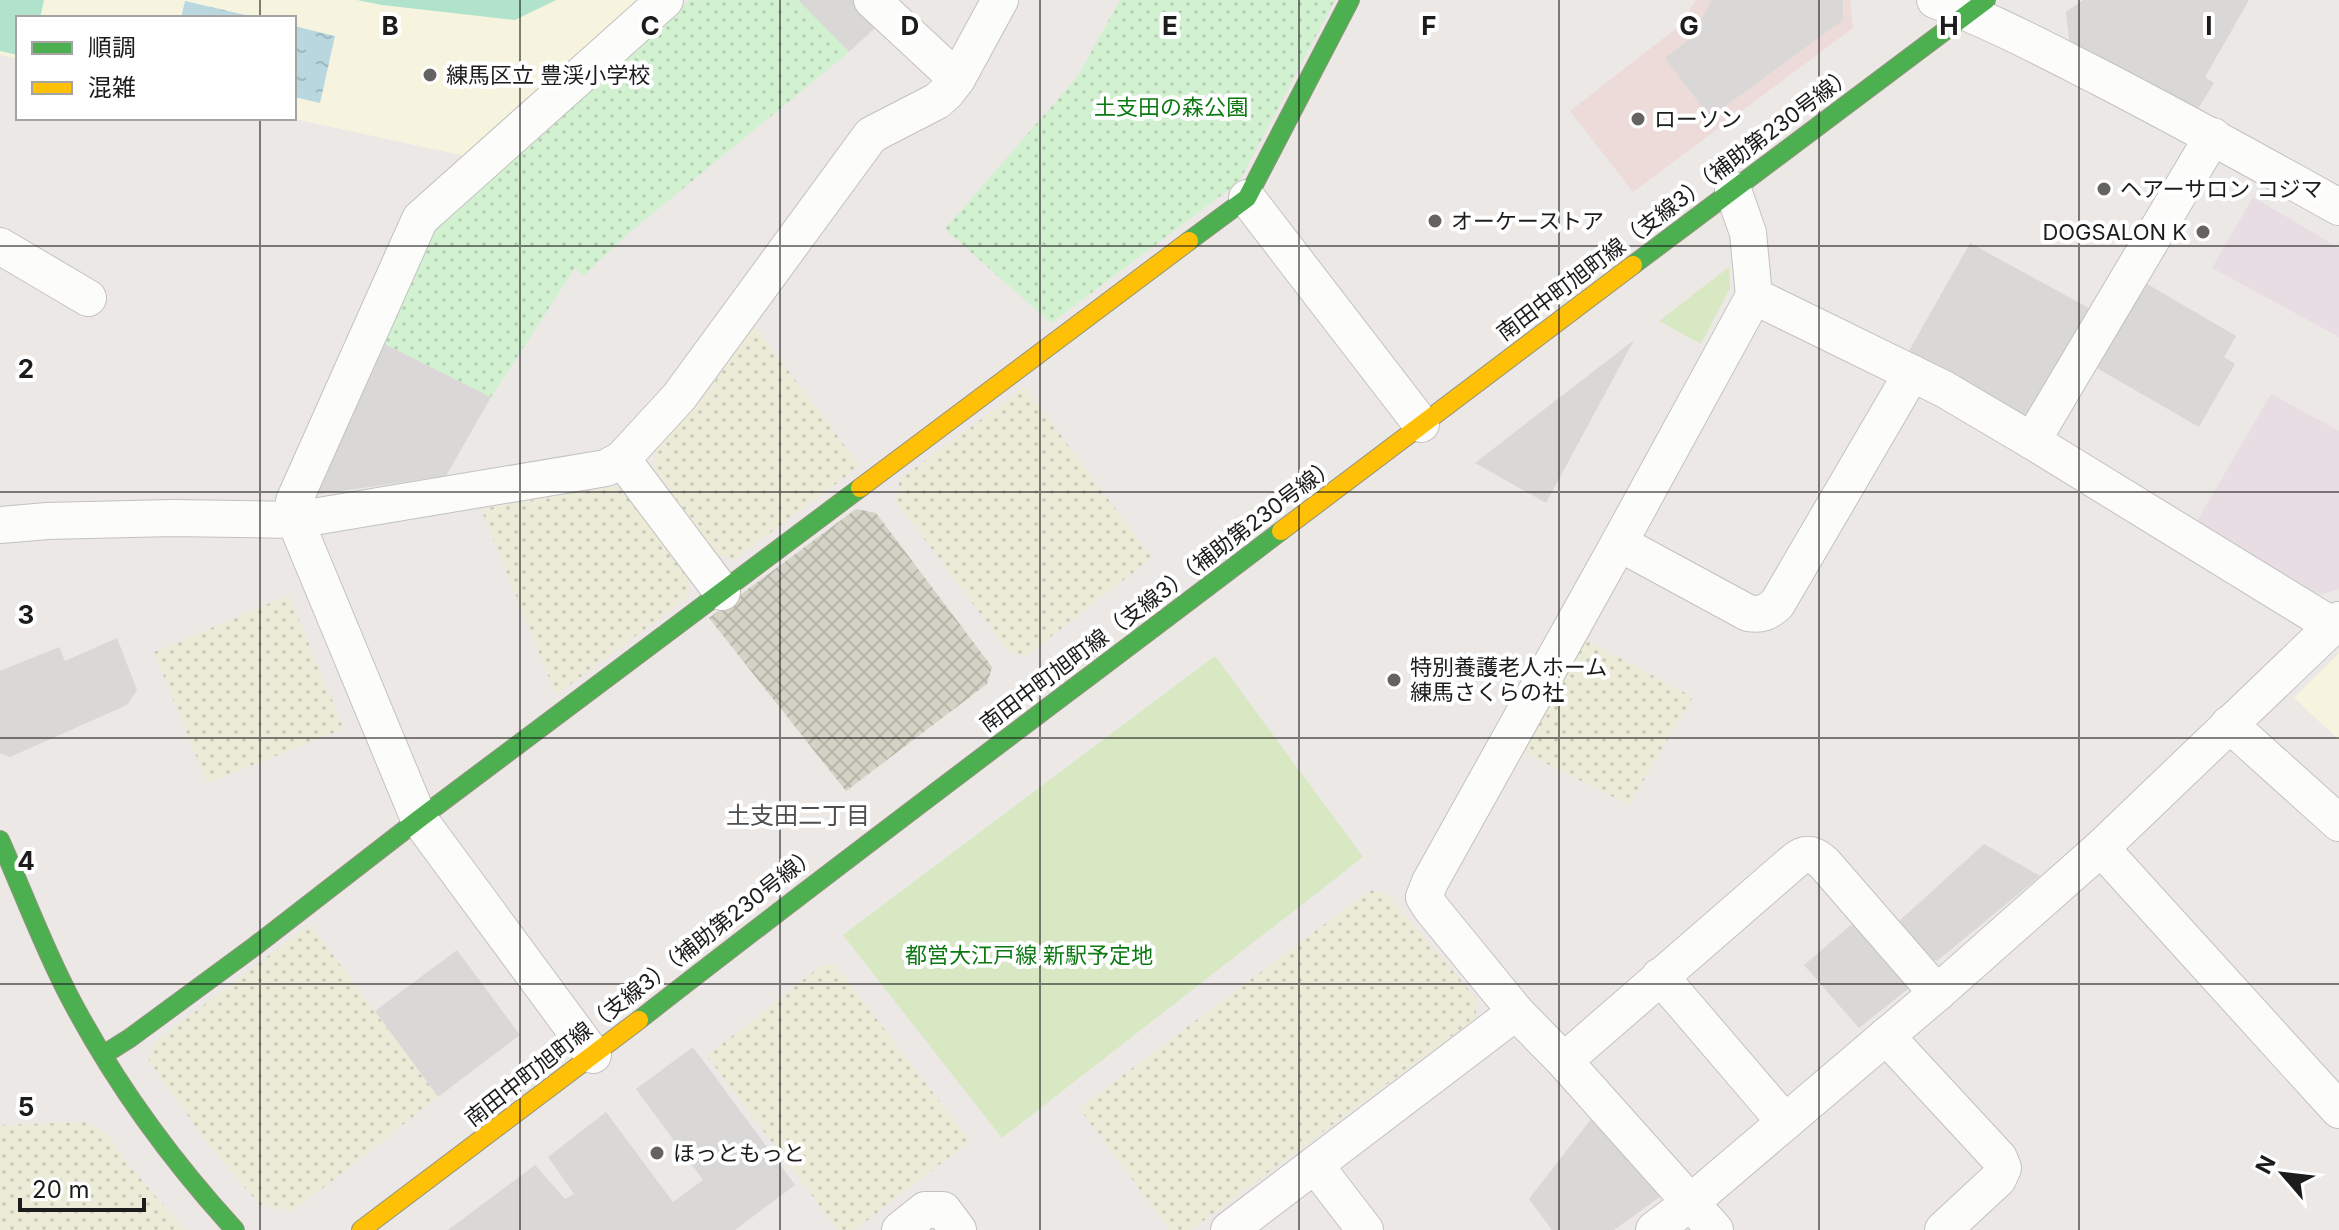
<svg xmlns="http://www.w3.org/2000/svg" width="2339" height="1230" font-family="Inter,'Noto Sans JP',sans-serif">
  <defs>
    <pattern id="construction-cross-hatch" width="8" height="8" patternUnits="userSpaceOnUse" patternTransform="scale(2)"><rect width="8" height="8" fill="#d4d3c6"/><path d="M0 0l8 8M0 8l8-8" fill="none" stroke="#b5b5aa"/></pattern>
    <pattern id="farmland-dots" width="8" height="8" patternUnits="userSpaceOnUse" patternTransform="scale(2)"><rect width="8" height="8" fill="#ebebd8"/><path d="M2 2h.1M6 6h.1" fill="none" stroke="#c9c9b9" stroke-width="1.8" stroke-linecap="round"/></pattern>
    <pattern id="park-dots" width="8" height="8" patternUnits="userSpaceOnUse" patternTransform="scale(2)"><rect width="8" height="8" fill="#d2f1d1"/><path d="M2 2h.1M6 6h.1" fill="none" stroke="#b4ceb3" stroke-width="1.8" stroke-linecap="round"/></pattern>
    <pattern id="water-ripples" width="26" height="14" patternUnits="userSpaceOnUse" patternTransform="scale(2)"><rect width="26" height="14" fill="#b8d7df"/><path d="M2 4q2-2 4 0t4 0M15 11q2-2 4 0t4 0" fill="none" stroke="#9eb8bf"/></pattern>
  </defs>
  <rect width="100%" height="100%" fill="#ebe8e5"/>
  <path fill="#dad8d6" d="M 1598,1110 L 1668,1191 L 1614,1230 L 1552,1230 L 1529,1199 Z"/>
  <path fill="#eddbd9" d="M 1696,0 L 1850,0 L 1853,28 L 1633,192 L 1570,111 L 1678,27 Z"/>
  <g fill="#e9dde4">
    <path d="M 2253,197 L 2339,248 L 2339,337 L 2212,268 Z"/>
    <path d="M 2271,394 L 2339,431 L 2339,589 L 2309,598 L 2193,528 Z"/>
  </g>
  <g fill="#f6f4de">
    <path d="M 0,0 L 648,0 L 465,156 L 290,118 L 294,118 L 294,18 L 18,18 L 18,59 L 0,55 Z"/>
    <path d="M 2339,653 L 2339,740 L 2294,698 Z"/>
  </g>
  <g fill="#d9d8d6">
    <path d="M 798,0 L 854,0 L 879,24 L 849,52 Z"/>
    <path d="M 1712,0 L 1843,0 L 1843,20 L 1710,117 L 1665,58 L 1691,38 Z"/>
    <path d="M 2083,0 L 2249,0 L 2205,77 L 2214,83 L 2196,112 L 2070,49 L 2066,12 Z"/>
    <path d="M 1970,243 L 2096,312 L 2037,414 L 2017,418 L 1909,351 Z"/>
    <path d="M 2137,278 L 2236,336 L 2224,357 L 2235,364 L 2199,427 L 2088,363 Z"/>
    <path d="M 377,340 L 491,397 L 446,476 L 306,496 Z"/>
    <path d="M 1634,340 L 1546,503 L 1475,463 Z"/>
    <path d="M 117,638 L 137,690 L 127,705 L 10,757 L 0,753 L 0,671 L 59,647 L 65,661 Z"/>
    <path d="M 1984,844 L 2040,876 L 1937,961 L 1922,955 L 1896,924 Z"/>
    <path d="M 1858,919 L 1913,985 L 1859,1028 L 1804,965 Z"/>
    <path d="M 457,950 L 520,1035 L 438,1097 L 375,1011 Z"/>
    <path d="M 693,1047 L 795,1185 L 735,1230 L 448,1230 L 535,1165 L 565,1199 L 574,1194 L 548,1157 L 606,1112 L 673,1202 L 703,1180 L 636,1089 Z"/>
  </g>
  <path fill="url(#construction-cross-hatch)" d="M 856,509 L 876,513 L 992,667 L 987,684 L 846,791 L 709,618 Z"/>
  <g fill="url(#farmland-dots)">
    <path d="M 754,325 L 860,466 L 734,560 L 715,554 L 654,467 L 656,446 L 706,394 Z"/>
    <path d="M 1025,387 L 1152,558 L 1026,656 L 1009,652 L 895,500 L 900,479 Z"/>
    <path d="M 615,486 L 632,495 L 690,574 L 688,597 L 556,695 L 481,509 Z"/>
    <path d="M 289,595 L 344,729 L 207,783 L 154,652 Z"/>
    <path d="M 1581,637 L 1693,697 L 1629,805 L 1517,749 Z"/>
    <path d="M 1370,890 L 1387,894 L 1476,998 L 1476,1018 L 1191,1230 L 1170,1230 L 1079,1108 Z"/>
    <path d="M 310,924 L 438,1097 L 294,1211 L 260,1205 L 210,1147 L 149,1061 L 153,1044 Z"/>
    <path d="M 822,965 L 836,966 L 970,1141 L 855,1230 L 838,1230 L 707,1056 Z"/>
    <path d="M 87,1122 L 108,1134 L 125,1161 L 185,1230 L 0,1230 L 0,1125 Z"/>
  </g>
  <g fill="url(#park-dots)">
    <path d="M 690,0 L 798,0 L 849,52 L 630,232 L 583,276 L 575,268 L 491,397 L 377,340 L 434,221 Z"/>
    <path d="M 1120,0 L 1335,0 L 1239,182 L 1051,323 L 945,229 L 1078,76 Z"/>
  </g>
  <g fill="#d8e8c3">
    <path d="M 1729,267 L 1730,288 L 1701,344 L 1659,321 Z"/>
    <path d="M 1215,656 L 1363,857 L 1002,1138 L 843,935 Z"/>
  </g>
  <g fill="#b0e2cc">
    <path d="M 0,0 L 44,0 L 40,18 L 18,18 L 18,55 L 0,51 Z"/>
    <path d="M 357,0 L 556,0 L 515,20 L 382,5 Z"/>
  </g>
  <g fill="url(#water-ripples)">
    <path d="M 185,1 L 258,18 L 181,18 Z"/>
    <path d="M 294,26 L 335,36 L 320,103 L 294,97 Z"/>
  </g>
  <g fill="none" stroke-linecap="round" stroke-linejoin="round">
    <g stroke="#c3c2c1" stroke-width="38">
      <g id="street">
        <path d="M 872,0 L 957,79"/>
        <path d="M 1935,0 C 1992,21 2046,50 2101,78 C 2182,120 2260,163 2339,207"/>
        <path d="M 1733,190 L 1748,233 L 1754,296 L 1944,389 L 2032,441 L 2333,626"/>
        <path d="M 1247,198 L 1421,424"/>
        <path d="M 0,246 L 88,298"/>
        <path d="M 2032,441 L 2213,136"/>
        <path d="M 622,459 L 722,592"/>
        <path d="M 0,525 L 47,521 L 172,518 L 295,520 L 606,468 L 622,459 L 679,397 L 871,135 L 937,101 L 947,92 L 957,79 L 1000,0"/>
        <path d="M 1619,543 L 1754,296"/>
        <path d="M 2229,724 L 2339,823"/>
        <path d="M 2101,848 L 2339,1110"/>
        <path d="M 1660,976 L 1785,1122"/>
        <path d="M 1886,1036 L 1999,1158 L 2003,1168 L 1998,1179 L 1943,1230"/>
        <path d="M 593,1055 L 419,819 L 295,520 L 294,501 L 420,219 L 665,0"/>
        <path d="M 1564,1061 L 1792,863 C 1804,852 1812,852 1824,863 L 1937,993"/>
        <path d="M 1315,1165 L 1365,1230"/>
        <path d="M 900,1230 L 925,1210 L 943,1210 L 958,1230"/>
        <path d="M 1229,1230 L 1516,1012"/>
        <path d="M 1654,1230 L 1690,1203 L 1937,993 L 2101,848 L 2339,620"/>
        <path d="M 1715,1230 L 1564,1061 L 1516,1012 L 1431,908 L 1424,897 L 1430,882 L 1619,543 L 1748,613 C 1761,615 1767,613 1777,604 L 1912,373"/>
      </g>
    </g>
    <g stroke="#93937d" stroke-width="20">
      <g id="fast">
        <path d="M 1189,241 L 1247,198 L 1350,0"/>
        <path d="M 1633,265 L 1986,0"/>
        <path d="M 0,840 C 23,892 43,946 69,996 C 114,1082 170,1159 235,1230"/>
        <path d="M 639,1020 C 851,854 1067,694 1281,531"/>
        <path d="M 103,1055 L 130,1038 L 255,946 L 419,819 L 860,488"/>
      </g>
    </g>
    <g stroke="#93937d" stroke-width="20">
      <g id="slow">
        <path d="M 860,488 L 1189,241"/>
        <path d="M 1281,531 L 1633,265"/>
        <path d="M 361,1230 L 639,1020"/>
      </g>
    </g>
    <use href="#street" stroke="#fcfcfb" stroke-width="36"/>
    <use href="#fast" stroke="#4caf50" stroke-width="18"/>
    <use href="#slow" stroke="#ffc107" stroke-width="18"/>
  </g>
  <path fill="none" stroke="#1c1c1c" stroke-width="2" stroke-opacity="0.55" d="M 260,0 L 260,18M 520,0 L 520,1230M 780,0 L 780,1230M 1040,0 L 1040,1230M 1299,0 L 1299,1230M 1559,0 L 1559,1230M 1819,0 L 1819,1230M 2079,0 L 2079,1230M 260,118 L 260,1230M 0,246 L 2339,246M 0,492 L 2339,492M 0,738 L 2339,738M 0,984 L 2339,984"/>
  <g fill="#646362" stroke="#fff" stroke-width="3">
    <circle cx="430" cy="75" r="8"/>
    <circle cx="1638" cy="119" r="8"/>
    <circle cx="2104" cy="189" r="8"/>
    <circle cx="1435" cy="221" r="8"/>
    <circle cx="2203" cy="232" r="8"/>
    <circle cx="1394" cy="680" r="8"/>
    <circle cx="657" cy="1153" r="8"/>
  </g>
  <g text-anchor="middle" stroke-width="8" stroke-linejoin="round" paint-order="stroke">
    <g font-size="22" fill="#1c1c1c" stroke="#fff" text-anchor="start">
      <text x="446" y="83">練馬区立 豊渓小学校</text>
      <text x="1654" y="127">ローソン</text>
      <text x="2120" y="197">ヘアーサロン コジマ</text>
      <text x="1451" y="229">オーケーストア</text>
      <text x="2187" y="240" text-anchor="end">DOGSALON K</text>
      <text x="1410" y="675">特別養護老人ホーム<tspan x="1410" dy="25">練馬さくらの社</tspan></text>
      <text x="673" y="1161">ほっともっと</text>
    </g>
    <g font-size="22" fill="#0c7912" stroke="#fff">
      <text x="1171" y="115">土支田の森公園</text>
      <text x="1029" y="963">都営大江戸線 新駅予定地</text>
    </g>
    <g font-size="22" fill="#1c1c1c" stroke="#fff">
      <text transform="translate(1675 203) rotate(-37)" y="8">南田中町旭町線（支線3）（補助第230号線）</text>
      <text transform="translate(1158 594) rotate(-37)" y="8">南田中町旭町線（支線3）（補助第230号線）</text>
      <text transform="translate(641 986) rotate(-38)" y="8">南田中町旭町線（支線3）（補助第230号線）</text>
    </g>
    <g font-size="24" fill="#4f4f4f" stroke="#fff">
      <text x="798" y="824">土支田二丁目</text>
    </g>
  </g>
  <g font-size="26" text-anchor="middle" font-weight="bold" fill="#1c1c1c" stroke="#fff" stroke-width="8" stroke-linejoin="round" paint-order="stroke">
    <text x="390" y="35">B</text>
    <text x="650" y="35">C</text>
    <text x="910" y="35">D</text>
    <text x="1170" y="35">E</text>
    <text x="1429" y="35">F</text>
    <text x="1689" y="35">G</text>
    <text x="1949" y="35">H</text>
    <text x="2209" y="35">I</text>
    <text x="26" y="378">2</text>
    <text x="26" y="624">3</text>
    <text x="26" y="870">4</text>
    <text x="26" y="1116">5</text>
  </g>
  <rect x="16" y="16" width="280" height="104" fill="#ffffff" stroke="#a4a4a4" stroke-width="2"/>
  <rect x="32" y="42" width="40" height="12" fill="#4caf50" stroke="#a4a4a4" stroke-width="2"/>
  <text x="88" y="56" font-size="24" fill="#1c1c1c">順調</text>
  <rect x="32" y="82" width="40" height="12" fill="#ffc107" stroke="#a4a4a4" stroke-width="2"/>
  <text x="88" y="96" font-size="24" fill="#1c1c1c">混雑</text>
  <g transform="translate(2283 1174) rotate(298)" stroke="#ffffff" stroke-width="6" paint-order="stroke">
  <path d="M0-6L14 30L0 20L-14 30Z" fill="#1c1c1c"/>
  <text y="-12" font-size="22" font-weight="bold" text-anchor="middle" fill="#1c1c1c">N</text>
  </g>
  <path d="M20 1198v12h124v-12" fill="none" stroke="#1c1c1c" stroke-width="4"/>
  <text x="32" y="1198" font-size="24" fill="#1c1c1c" stroke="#ffffff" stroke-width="6" paint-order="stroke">20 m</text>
</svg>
